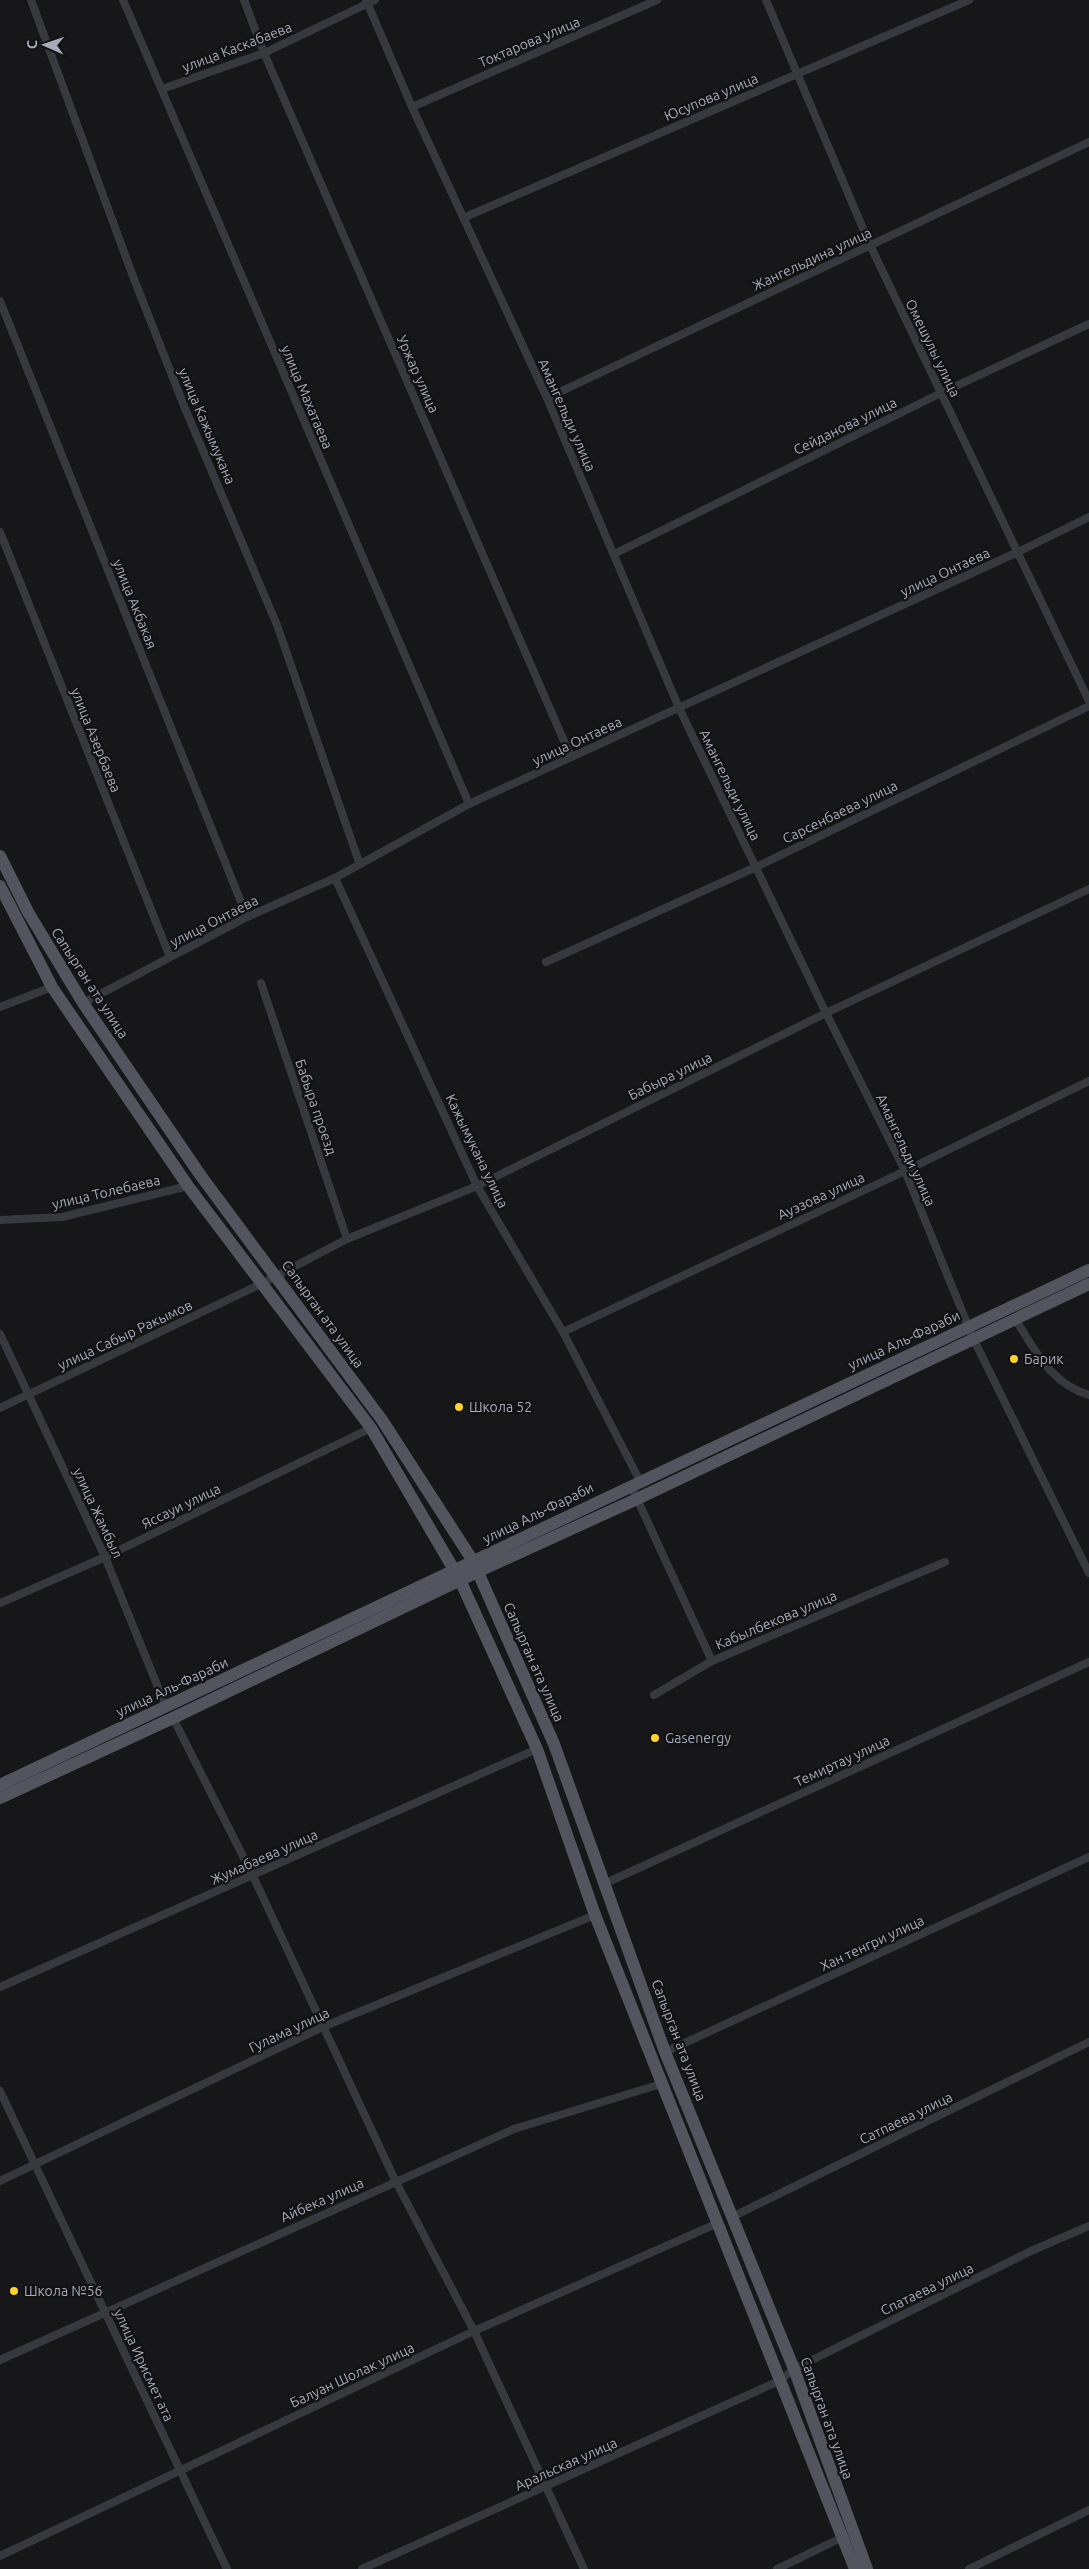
<svg xmlns="http://www.w3.org/2000/svg" width="1089" height="2569" font-family="Ubuntu,sans-serif">
  <rect width="100%" height="100%" fill="#171719"/>
  <g fill="none" stroke-linecap="round" stroke-linejoin="round">
    <g stroke="#38383f" stroke-width="8">
      <path d="M 31,0 L 134,279 L 184,406 L 277,625 L 359,862"/>
      <path d="M 123,0 L 469,804"/>
      <path d="M 244,0 L 264,53 L 571,757"/>
      <path d="M 366,0 L 412,107 L 547,398 L 679,708 L 826,1013 L 905,1171 L 973,1338 L 1089,1573"/>
      <path d="M 766,0 L 870,245 L 1089,701"/>
      <path d="M 162,89 L 264,53 L 375,0"/>
      <path d="M 412,107 L 657,0"/>
      <path d="M 463,218 L 969,0"/>
      <path d="M 0,301 L 247,917"/>
      <path d="M 547,398 L 1089,142"/>
      <path d="M 0,532 L 170,957"/>
      <path d="M 614,554 L 941,393 L 1089,324"/>
      <path d="M 335,878 L 477,1186 L 563,1332 L 640,1481"/>
      <path d="M 546,962 L 756,867 L 1089,706"/>
      <path d="M 261,983 L 347,1239"/>
      <path d="M 83,1003 L 247,917 L 335,878 L 469,804 L 1018,552 L 1089,517"/>
      <path d="M 0,1007 L 52,987"/>
      <path d="M 0,1220 L 62,1217 L 188,1186"/>
      <path d="M 1015,1319 C 1036,1351 1050,1383 1089,1395"/>
      <path d="M 563,1332 L 905,1171 L 1089,1081"/>
      <path d="M 0,1334 L 105,1557 L 166,1707"/>
      <path d="M 0,1408 L 261,1284 L 347,1239 L 477,1186 L 826,1013 L 1089,889"/>
      <path d="M 631,1486 L 712,1661 L 945,1562"/>
      <path d="M 0,1603 L 105,1557 L 371,1428"/>
      <path d="M 654,1695 L 712,1661"/>
      <path d="M 173,1718 L 253,1876 L 395,2180 L 474,2331 L 584,2569"/>
      <path d="M 606,1883 L 1089,1662"/>
      <path d="M 0,1987 L 537,1749"/>
      <path d="M 665,2052 L 1089,1857"/>
      <path d="M 0,2091 L 227,2569"/>
      <path d="M 0,2181 L 325,2026 L 595,1915"/>
      <path d="M 734,2216 L 1089,2042"/>
      <path d="M 0,2360 L 514,2129 L 661,2084"/>
      <path d="M 0,2556 L 474,2331 L 718,2223"/>
      <path d="M 362,2569 L 779,2381 L 794,2369 L 1031,2251 L 1089,2226"/>
      <path d="M 777,2569 L 843,2537"/>
      <path d="M 969,2569 L 1089,2510"/>
    </g>
    <g stroke="#54545e" stroke-width="12">
      <path d="M 0,856 L 28,912 L 83,1003 L 201,1176 L 382,1420 L 473,1561 L 554,1744 L 665,2052 L 794,2369 L 867,2569"/>
      <path d="M 0,886 L 52,987 L 69,1012 L 188,1186 L 371,1428 L 460,1580 L 537,1749 L 595,1915 L 855,2569"/>
      <path d="M 0,1785 L 1089,1270"/>
      <path d="M 0,1798 L 173,1718 L 477,1572 L 637,1499 L 1089,1284"/>
    </g>
  </g>
  <g fill="#fdd42b" stroke="#121214" stroke-width="2">
    <circle cx="1014" cy="1359" r="5"/>
    <circle cx="459" cy="1407" r="5"/>
    <circle cx="655" cy="1738" r="5"/>
    <circle cx="14" cy="2291" r="5"/>
  </g>
  <g text-anchor="middle" stroke-width="4.5" stroke-linejoin="round" paint-order="stroke">
    <g font-size="14" fill="#a8abba" stroke="#121214">
      <text transform="translate(529 42) rotate(-23)" y="5">Токтарова улица</text>
      <text transform="translate(237 47) rotate(-21)" y="5">улица Каскабаева</text>
      <text transform="translate(711 97) rotate(-23)" y="5">Юсупова улица</text>
      <text transform="translate(812 259) rotate(-25)" y="5">Жангельдина улица</text>
      <text transform="translate(933 348) rotate(64)" y="5">Омешулы улица</text>
      <text transform="translate(418 374) rotate(66)" y="5">Уржар улица</text>
      <text transform="translate(307 397) rotate(67)" y="5">улица Махатаева</text>
      <text transform="translate(567 415) rotate(66)" y="5">Амангельди улица</text>
      <text transform="translate(207 426) rotate(67)" y="5">улица Кажымукана</text>
      <text transform="translate(845 426) rotate(-26)" y="5">Сейданова улица</text>
      <text transform="translate(945 572) rotate(-25)" y="5">улица Онтаева</text>
      <text transform="translate(135 604) rotate(68)" y="5">улица Акбакая</text>
      <text transform="translate(96 740) rotate(68)" y="5">улица Азербаева</text>
      <text transform="translate(577 741) rotate(-25)" y="5">улица Онтаева</text>
      <text transform="translate(730 785) rotate(64)" y="5">Амангельди улица</text>
      <text transform="translate(840 812) rotate(-26)" y="5">Сарсенбаева улица</text>
      <text transform="translate(214 921) rotate(-27)" y="5">улица Онтаева</text>
      <text transform="translate(90 983) rotate(57)" y="5">Сапырган ата улица</text>
      <text transform="translate(670 1076) rotate(-26)" y="5">Бабыра улица</text>
      <text transform="translate(316 1107) rotate(71)" y="5">Бабыра проезд</text>
      <text transform="translate(906 1150) rotate(65)" y="5">Амангельди улица</text>
      <text transform="translate(477 1151) rotate(64)" y="5">Кажымукана улица</text>
      <text transform="translate(106 1192) rotate(-13)" y="5">улица Толебаева</text>
      <text transform="translate(821 1196) rotate(-25)" y="5">Ауэзова улица</text>
      <text transform="translate(323 1314) rotate(54)" y="5">Сапырган ата улица</text>
      <text transform="translate(125 1335) rotate(-25)" y="5">улица Сабыр Ракымов</text>
      <text transform="translate(904 1340) rotate(-25)" y="5">улица Аль-Фараби</text>
      <text transform="translate(181 1506) rotate(-26)" y="5">Яссауи улица</text>
      <text transform="translate(98 1513) rotate(65)" y="5">улица Жамбыл</text>
      <text transform="translate(538 1513) rotate(-26)" y="5">улица Аль-Фараби</text>
      <text transform="translate(776 1620) rotate(-23)" y="5">Кабылбекова улица</text>
      <text transform="translate(534 1662) rotate(66)" y="5">Сапырган ата улица</text>
      <text transform="translate(172 1687) rotate(-25)" y="5">улица Аль-Фараби</text>
      <text transform="translate(842 1761) rotate(-25)" y="5">Темиртау улица</text>
      <text transform="translate(264 1857) rotate(-24)" y="5">Жумабаева улица</text>
      <text transform="translate(872 1943) rotate(-25)" y="5">Хан тенгри улица</text>
      <text transform="translate(289 2030) rotate(-25)" y="5">Гулама улица</text>
      <text transform="translate(679 2040) rotate(69)" y="5">Сапырган ата улица</text>
      <text transform="translate(906 2118) rotate(-26)" y="5">Сатпаева улица</text>
      <text transform="translate(322 2200) rotate(-24)" y="5">Айбека улица</text>
      <text transform="translate(927 2289) rotate(-26)" y="5">Спатаева улица</text>
      <text transform="translate(144 2365) rotate(65)" y="5">улица Ирисмет ата</text>
      <text transform="translate(352 2375) rotate(-25)" y="5">Балуан Шолак улица</text>
      <text transform="translate(827 2418) rotate(70)" y="5">Сапырган ата улица</text>
      <text transform="translate(566 2464) rotate(-24)" y="5">Аральская улица</text>
    </g>
    <g font-size="14" fill="#a8abba" stroke="#121214" text-anchor="start">
      <text x="1024" y="1364">Барик</text>
      <text x="469" y="1412">Школа 52</text>
      <text x="665" y="1743">Gasenergy</text>
      <text x="24" y="2296">Школа №56</text>
    </g>
  </g>
  <g transform="translate(45 45) rotate(272)" stroke="#121214" stroke-width="4" paint-order="stroke">
  <path d="M0-4L9 19L0 12L-9 19Z" fill="#a8abba"/>
  <text y="-8" font-size="14" font-weight="bold" text-anchor="middle" fill="#a8abba">С</text>
  </g>
</svg>
